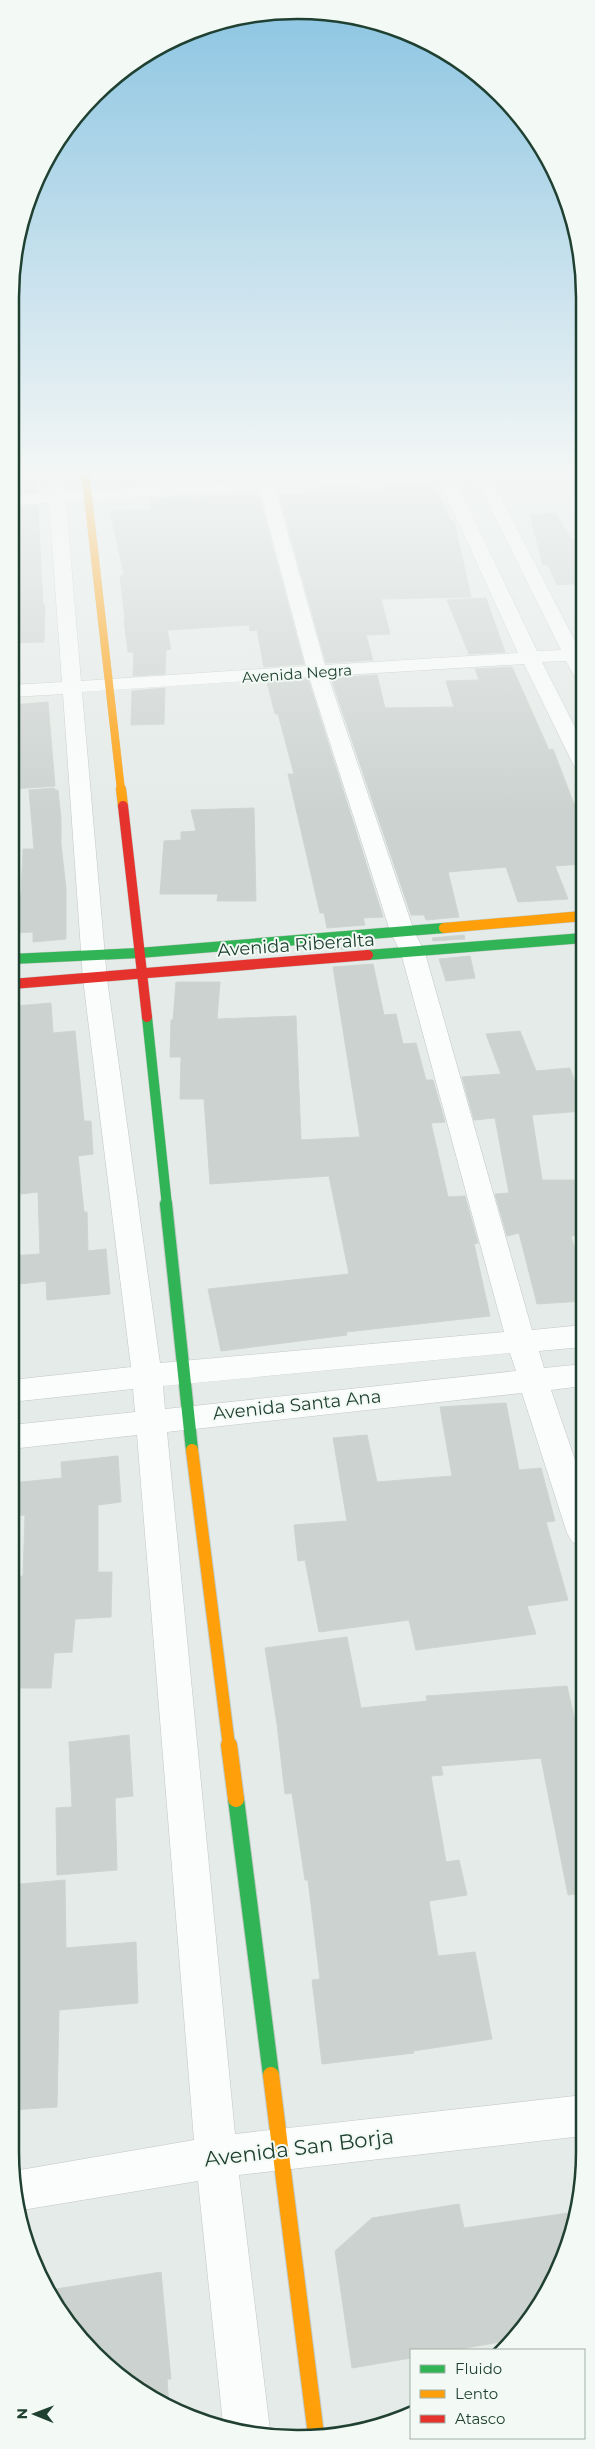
<svg xmlns="http://www.w3.org/2000/svg" width="595" height="2449" font-family="Montserrat,sans-serif">
  <rect width="100%" height="100%" fill="#e5ebe8"/>
  <g fill="#ccd2cf" stroke="#ced4d0">
    <path d="M 36,480 L 37,492 L 12,493 L 12,481 Z"/>
    <path d="M 432,483 L 451,521 L 454,521 L 471,597 L 381,599 L 390,634 L 366,635 L 373,660 L 326,663 L 279,495 L 385,491 L 383,486 Z"/>
    <path d="M 259,496 L 304,664 L 264,667 L 257,630 L 250,631 L 249,625 L 167,630 L 171,649 L 166,650 L 165,674 L 133,676 L 134,652 L 128,652 L 124,620 L 125,620 L 120,576 L 124,575 L 110,511 L 151,510 L 150,498 Z"/>
    <path d="M 38,506 L 43,605 L 45,605 L 44,642 L 12,643 L 12,507 Z"/>
    <path d="M 555,513 L 572,539 L 583,539 L 583,583 L 557,585 L 548,565 L 543,565 L 530,515 Z"/>
    <path d="M 486,598 L 505,652 L 469,654 L 447,600 Z"/>
    <path d="M 512,667 L 549,750 L 553,749 L 574,804 L 583,803 L 583,864 L 555,866 L 568,899 L 518,902 L 506,867 L 448,872 L 459,917 L 426,920 L 424,915 L 411,915 L 331,678 L 377,675 L 385,708 L 454,707 L 446,681 L 479,680 L 475,669 Z"/>
    <path d="M 308,679 L 383,917 L 363,918 L 365,925 L 327,928 L 324,913 L 320,913 L 288,774 L 294,774 L 278,714 L 275,714 L 267,682 Z"/>
    <path d="M 165,688 L 164,724 L 131,725 L 132,691 Z"/>
    <path d="M 48,702 L 55,786 L 12,789 L 12,705 Z"/>
    <path d="M 54,788 L 55,790 L 58,790 L 61,819 L 61,844 L 66,889 L 66,939 L 33,942 L 33,932 L 12,933 L 12,895 L 21,895 L 23,849 L 34,849 L 29,790 Z"/>
    <path d="M 254,808 L 256,901 L 217,901 L 218,894 L 160,894 L 164,841 L 181,840 L 181,832 L 196,831 L 191,810 Z"/>
    <path d="M 464,935 L 465,939 L 433,941 L 432,938 Z"/>
    <path d="M 368,943 L 369,947 L 330,950 L 330,946 Z"/>
    <path d="M 470,956 L 475,978 L 446,981 L 439,959 Z"/>
    <path d="M 373,964 L 384,1015 L 396,1014 L 403,1044 L 416,1043 L 426,1080 L 433,1080 L 445,1122 L 431,1123 L 448,1197 L 465,1196 L 478,1243 L 474,1244 L 490,1316 L 346,1332 L 347,1335 L 221,1351 L 208,1289 L 349,1274 L 329,1176 L 210,1184 L 204,1099 L 180,1099 L 181,1057 L 170,1057 L 171,1020 L 173,1020 L 176,982 L 220,982 L 217,1019 L 296,1016 L 301,1140 L 360,1137 L 333,967 Z"/>
    <path d="M 51,1003 L 53,1033 L 75,1031 L 84,1121 L 91,1121 L 93,1154 L 78,1156 L 84,1212 L 87,1212 L 88,1251 L 106,1249 L 110,1294 L 47,1300 L 46,1281 L 11,1285 L 11,1256 L 40,1254 L 38,1192 L 21,1194 L 17,1109 L 11,1110 L 11,1036 L 17,1036 L 16,1006 Z"/>
    <path d="M 520,1031 L 536,1071 L 570,1068 L 583,1105 L 583,1111 L 532,1115 L 542,1180 L 583,1180 L 583,1235 L 571,1236 L 583,1276 L 583,1301 L 537,1304 L 519,1233 L 507,1236 L 495,1194 L 509,1193 L 495,1118 L 474,1120 L 462,1077 L 501,1074 L 486,1034 Z"/>
    <path d="M 506,1403 L 519,1470 L 541,1468 L 555,1521 L 546,1522 L 568,1600 L 527,1606 L 536,1634 L 416,1650 L 409,1620 L 319,1632 L 305,1560 L 298,1561 L 294,1525 L 347,1521 L 333,1438 L 367,1435 L 377,1482 L 452,1476 L 440,1407 Z"/>
    <path d="M 118,1456 L 121,1502 L 98,1505 L 98,1572 L 112,1572 L 111,1617 L 75,1619 L 72,1652 L 54,1653 L 51,1688 L 11,1688 L 11,1576 L 23,1576 L 25,1515 L 11,1516 L 11,1483 L 62,1478 L 61,1462 Z"/>
    <path d="M 347,1637 L 361,1708 L 427,1701 L 426,1696 L 567,1686 L 583,1755 L 583,1893 L 568,1895 L 541,1758 L 441,1766 L 443,1775 L 431,1776 L 446,1862 L 459,1860 L 467,1895 L 429,1901 L 438,1956 L 475,1952 L 492,2039 L 413,2051 L 414,2053 L 322,2064 L 312,1980 L 320,1979 L 308,1880 L 305,1880 L 292,1793 L 285,1794 L 277,1724 L 265,1648 Z"/>
    <path d="M 129,1735 L 133,1796 L 115,1798 L 117,1870 L 57,1875 L 56,1808 L 72,1807 L 69,1742 Z"/>
    <path d="M 65,1880 L 66,1948 L 136,1942 L 138,2003 L 59,2010 L 57,2107 L 10,2110 L 10,1885 Z"/>
    <path d="M 459,2204 L 464,2228 L 575,2212 L 547,2295 L 506,2341 L 454,2350 L 411,2350 L 411,2358 L 352,2368 L 335,2251 L 372,2218 Z"/>
    <path d="M 161,2272 L 171,2379 L 167,2379 L 169,2408 L 82,2341 L 50,2290 Z"/>
  </g>
  <g fill="none" stroke-linecap="round" stroke-linejoin="round">
    <g stroke="#c2c8c5" stroke-width="1">
      <path id="street" d="M 47,470 L 63,470 L 65,492 L 403,470 L 490,470 L 488,472 L 579,649 L 583,648 L 583,681 L 576,679 L 566,661 L 542,662 L 583,743 L 583,770 L 576,768 L 573,764 L 524,664 L 328,676 L 414,931 L 425,953 L 532,1330 L 583,1325 L 583,1347 L 539,1351 L 544,1368 L 583,1364 L 583,1386 L 551,1390 L 583,1483 L 583,1546 L 572,1542 L 567,1533 L 522,1393 L 167,1432 L 235,2134 L 583,2095 L 583,2136 L 239,2175 L 270,2430 L 268,2435 L 223,2424 L 198,2181 L 22,2210 L 14,2171 L 194,2140 L 137,1435 L 11,1449 L 11,1425 L 135,1412 L 133,1389 L 11,1402 L 11,1380 L 131,1367 L 83,979 L 63,694 L 12,697 L 12,685 L 62,682 L 49,503 L 12,505 L 12,495 L 49,493 ZM 474,475 L 561,650 L 537,651 L 454,477 ZM 438,478 L 518,653 L 325,665 L 275,488 ZM 259,489 L 306,666 L 81,681 L 66,502 ZM 309,677 L 390,931 L 401,953 L 504,1332 L 160,1363 L 107,979 L 82,692 ZM 510,1353 L 516,1371 L 165,1409 L 163,1386 Z"/>
    </g>
    <g stroke="#c1c9c5" stroke-width="11">
      <g id="fast-far2">
        <path d="M 368,955 L 583,938"/>
        <path d="M 12,959 L 139,953 L 444,928"/>
        <path d="M 147,1017 L 167,1206"/>
      </g>
    </g>
    <g stroke="#c1c9c5" stroke-width="14">
      <path id="fast-far1" d="M 166,1204 L 192,1450"/>
    </g>
    <g stroke="#c1c9c5" stroke-width="18">
      <path id="fast" d="M 236,1799 L 271,2075"/>
    </g>
    <g stroke="#c1c9c5" stroke-width="8">
      <path id="slow-far3" d="M 85,470 L 121,790"/>
    </g>
    <g stroke="#c1c9c5" stroke-width="11">
      <g id="slow-far2">
        <path d="M 121,789 L 123,806"/>
        <path d="M 444,928 L 583,916"/>
      </g>
    </g>
    <g stroke="#c1c9c5" stroke-width="14">
      <path id="slow-far1" d="M 192,1450 L 229,1746"/>
    </g>
    <g stroke="#c1c9c5" stroke-width="18">
      <g id="slow">
        <path d="M 229,1745 L 236,1799"/>
        <path d="M 271,2075 L 316,2435"/>
      </g>
    </g>
    <g stroke="#c1c9c5" stroke-width="11">
      <g id="jam">
        <path d="M 123,806 L 147,1017"/>
        <path d="M 12,984 L 368,955"/>
      </g>
    </g>
    <use href="#street" fill="#fbfcfc" fill-rule="evenodd"/>
    <use href="#fast-far2" stroke="#30b455" stroke-width="10"/>
    <use href="#fast-far1" stroke="#30b455" stroke-width="12"/>
    <use href="#fast" stroke="#30b455" stroke-width="16"/>
    <use href="#slow-far3" stroke="#ff9f0a" stroke-width="8"/>
    <use href="#slow-far2" stroke="#ff9f0a" stroke-width="10"/>
    <use href="#slow-far1" stroke="#ff9f0a" stroke-width="12"/>
    <use href="#slow" stroke="#ff9f0a" stroke-width="16"/>
    <use href="#jam" stroke="#e5322d" stroke-width="10"/>
  </g>
  <linearGradient id="sky" x2="0" y2="1"><stop stop-color="#8cc5e2"/><stop offset="0.58" stop-color="#f3f6f5"/><stop offset="1" stop-color="#f3f6f5" stop-opacity="0"/></linearGradient>
  <rect width="595" height="813" fill="url(#sky)"/>
  <g text-anchor="middle" stroke-width="4" stroke-linejoin="round" paint-order="stroke">
    <g font-size="15" fill="#204132" stroke="#f3faf5">
      <text transform="translate(297 674) rotate(-4)" y="5">Avenida Negra</text>
    </g>
    <g font-size="18" fill="#204132" stroke="#f3faf5">
      <text transform="translate(296 945) rotate(-4)" y="6">Avenida Riberalta</text>
      <text transform="translate(297 1405) rotate(-6)" y="6">Avenida Santa Ana</text>
    </g>
    <g font-size="21" fill="#204132" stroke="#f3faf5">
      <text transform="translate(299 2148) rotate(-7)" y="7">Avenida San Borja</text>
    </g>
  </g>
  <path d="M0 0H595V2449H0ZM297 19H298A278 278 0 0 1 576 297V2152A278 278 0 0 1 298 2430H297A278 278 0 0 1 19 2152V297A278 278 0 0 1 297 19Z" fill="#f3faf5" fill-rule="evenodd"/>
  <path fill="none" stroke="#204132" stroke-width="2.5" d="M297 19H298A278 278 0 0 1 576 297V2152A278 278 0 0 1 298 2430H297A278 278 0 0 1 19 2152V297A278 278 0 0 1 297 19Z"/>
  <rect x="410" y="2349" width="175" height="90" fill="#f3faf5" stroke="#9fb0a7"/>
  <rect x="420" y="2365" width="25" height="8" fill="#30b455" stroke="#9fb0a7"/>
  <text x="455" y="2374" font-size="15" fill="#204132">Fluido</text>
  <rect x="420" y="2390" width="25" height="8" fill="#ff9f0a" stroke="#9fb0a7"/>
  <text x="455" y="2399" font-size="15" fill="#204132">Lento</text>
  <rect x="420" y="2415" width="25" height="8" fill="#e5322d" stroke="#9fb0a7"/>
  <text x="455" y="2424" font-size="15" fill="#204132">Atasco</text>
  <g transform="translate(35 2414) rotate(271)" stroke="#f3faf5" stroke-width="4" paint-order="stroke">
  <path d="M0-4L9 19L0 12L-9 19Z" fill="#204132"/>
  <text y="-8" font-size="14" font-weight="bold" text-anchor="middle" fill="#204132">N</text>
  </g>
</svg>
